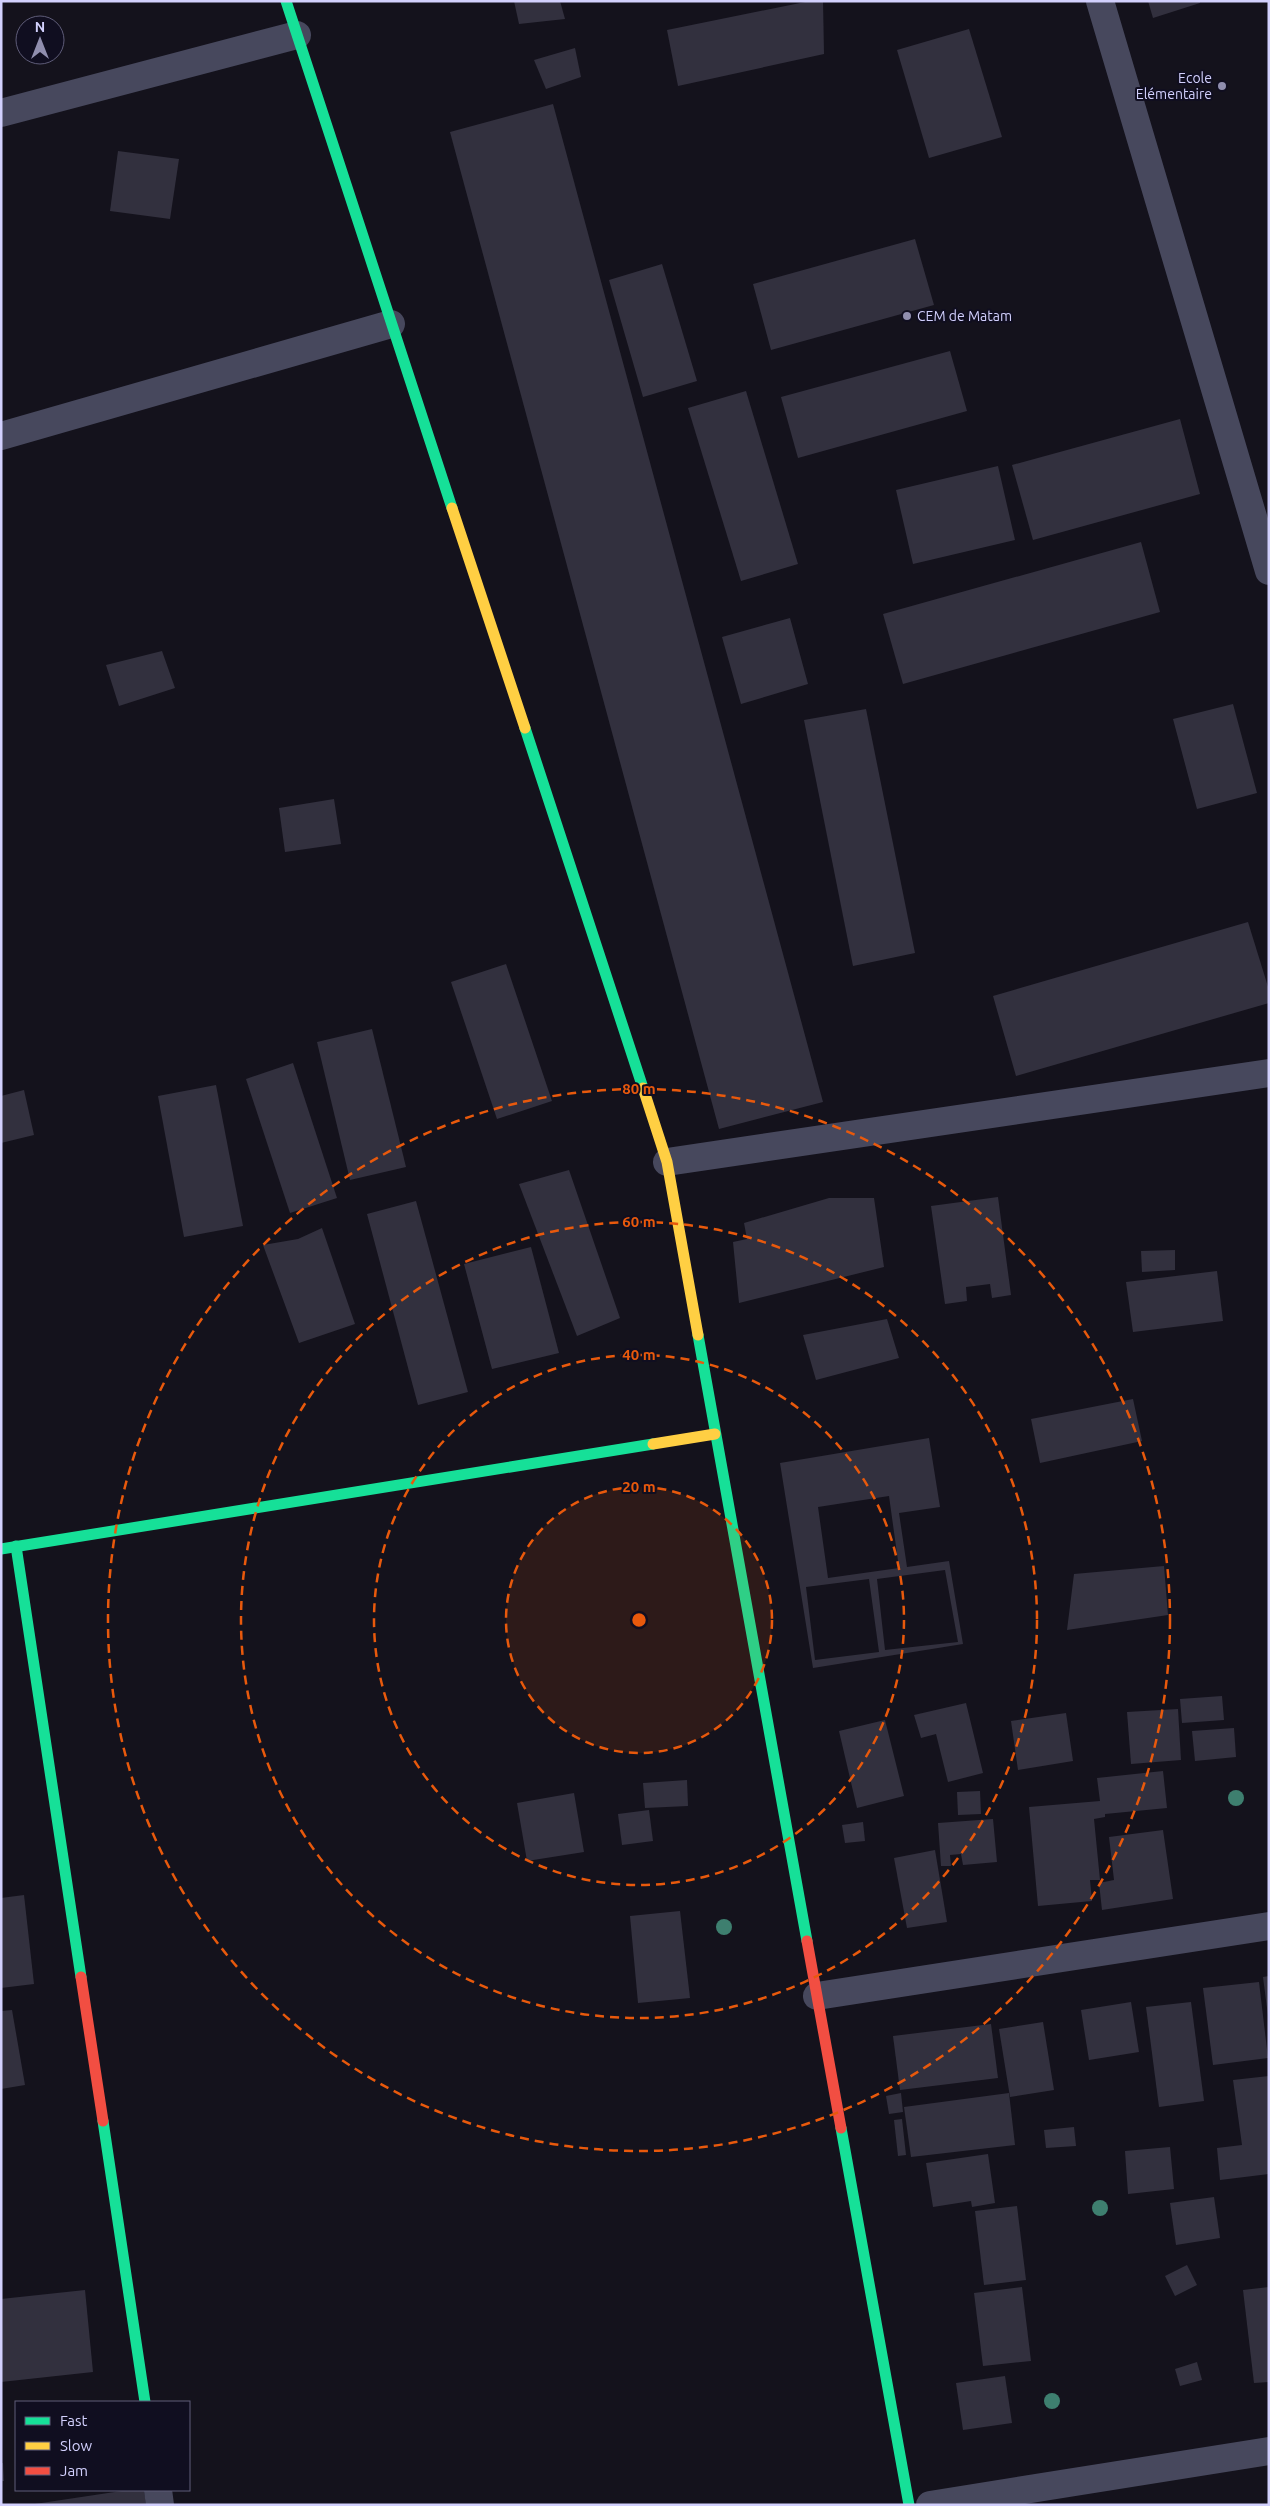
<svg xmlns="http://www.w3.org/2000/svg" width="1270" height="2506" font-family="Ubuntu,sans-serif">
  <rect width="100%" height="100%" fill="#14121c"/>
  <g fill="#32303e" fill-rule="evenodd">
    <path d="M 514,1 L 560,1 L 565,19 L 519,24 Z"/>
    <path d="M 810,1 L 823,1 L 824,54 L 678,86 L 667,30 Z"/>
    <path d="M 1148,1 L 1200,1 L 1200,3 L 1153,18 Z"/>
    <path d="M 969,29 L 1002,137 L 929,158 L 897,50 Z"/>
    <path d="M 575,48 L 581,77 L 546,89 L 534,60 Z"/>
    <path d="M 553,104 L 823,1102 L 719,1129 L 450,132 Z"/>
    <path d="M 118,151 L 179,159 L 170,219 L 110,211 Z"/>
    <path d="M 915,239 L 934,305 L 771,350 L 753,284 Z"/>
    <path d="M 662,264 L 697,381 L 643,397 L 609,280 Z"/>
    <path d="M 950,351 L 967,411 L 798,458 L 781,397 Z"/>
    <path d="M 746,391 L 798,564 L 741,581 L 688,408 Z"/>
    <path d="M 1180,419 L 1200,494 L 1033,540 L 1012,465 Z"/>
    <path d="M 998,466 L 1015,540 L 913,564 L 896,490 Z"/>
    <path d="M 1141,542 L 1160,612 L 903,684 L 883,614 Z"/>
    <path d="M 790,618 L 808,684 L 741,704 L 722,637 Z"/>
    <path d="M 162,651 L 175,688 L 119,706 L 106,665 Z"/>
    <path d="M 1233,704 L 1257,793 L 1197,809 L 1173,719 Z"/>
    <path d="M 866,709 L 915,953 L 853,966 L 804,720 Z"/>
    <path d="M 334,799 L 341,844 L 285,852 L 279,808 Z"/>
    <path d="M 1248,922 L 1269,990 L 1269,1003 L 1016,1076 L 993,996 Z"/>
    <path d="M 506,964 L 552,1101 L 497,1119 L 451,982 Z"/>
    <path d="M 372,1029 L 406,1167 L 350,1180 L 317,1042 Z"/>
    <path d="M 293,1063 L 337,1198 L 290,1213 L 246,1079 Z"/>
    <path d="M 216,1085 L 243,1226 L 184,1237 L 158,1096 Z"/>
    <path d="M 24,1090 L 34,1135 L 1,1143 L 1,1096 Z"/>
    <path d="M 569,1170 L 620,1318 L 577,1336 L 519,1184 Z"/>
    <path d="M 998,1197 L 1011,1295 L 992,1298 L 990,1284 L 966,1287 L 967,1301 L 945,1304 L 931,1206 Z"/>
    <path d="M 829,1198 L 874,1198 L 884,1267 L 739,1303 L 733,1242 L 747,1239 L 744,1223 Z"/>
    <path d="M 416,1201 L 468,1392 L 418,1405 L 367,1214 Z"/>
    <path d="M 322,1228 L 355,1324 L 299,1343 L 263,1245 L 298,1239 Z"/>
    <path d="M 531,1247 L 559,1353 L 492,1369 L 464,1264 Z"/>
    <path d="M 1175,1250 L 1175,1270 L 1142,1272 L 1141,1251 Z"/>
    <path d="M 1217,1271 L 1223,1321 L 1133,1332 L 1126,1282 Z"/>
    <path d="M 887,1319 L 899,1358 L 816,1380 L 803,1335 Z"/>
    <path d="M 1133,1399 L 1142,1441 L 1040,1463 L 1031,1419 Z"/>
    <path d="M 929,1438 L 940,1507 L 899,1513 L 907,1567 L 949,1561 L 963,1644 L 813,1668 L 780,1463 ZM 889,1496 L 899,1568 L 828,1578 L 818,1507 ZM 945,1570 L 958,1642 L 885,1650 L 877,1579 ZM 869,1579 L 879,1652 L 815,1660 L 806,1587 Z"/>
    <path d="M 1164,1566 L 1168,1615 L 1067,1630 L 1074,1574 Z"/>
    <path d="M 1222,1696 L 1224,1720 L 1182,1723 L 1180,1699 Z"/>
    <path d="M 966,1703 L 983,1773 L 948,1782 L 936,1734 L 921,1738 L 914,1715 Z"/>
    <path d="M 1178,1709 L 1181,1760 L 1131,1764 L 1127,1712 Z"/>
    <path d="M 1066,1713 L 1073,1761 L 1018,1770 L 1011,1721 Z"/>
    <path d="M 885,1720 L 904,1796 L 857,1808 L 839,1731 Z"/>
    <path d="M 1234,1728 L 1236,1757 L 1195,1761 L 1192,1731 Z"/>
    <path d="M 1163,1771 L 1167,1808 L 1105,1814 L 1105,1817 L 1094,1819 L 1100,1880 L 1090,1880 L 1092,1901 L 1038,1906 L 1029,1807 L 1100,1801 L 1097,1778 Z"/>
    <path d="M 687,1780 L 688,1806 L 645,1808 L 643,1783 Z"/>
    <path d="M 980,1791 L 981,1814 L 958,1815 L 957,1792 Z"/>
    <path d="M 574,1793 L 584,1852 L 527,1861 L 517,1803 Z"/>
    <path d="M 649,1810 L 653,1841 L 622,1845 L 618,1814 Z"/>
    <path d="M 993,1819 L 997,1862 L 963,1865 L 961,1854 L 950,1855 L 951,1866 L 941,1866 L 938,1823 Z"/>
    <path d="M 863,1822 L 865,1841 L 845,1843 L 842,1825 Z"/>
    <path d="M 1163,1830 L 1173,1899 L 1102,1910 L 1099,1883 L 1114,1880 L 1109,1837 Z"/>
    <path d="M 935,1850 L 947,1922 L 907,1928 L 894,1858 Z"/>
    <path d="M 24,1895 L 34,1984 L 1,1988 L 1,1898 Z"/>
    <path d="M 680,1911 L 690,1998 L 638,2003 L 630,1916 Z"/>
    <path d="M 1269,1976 L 1269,2016 L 1268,2016 L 1263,1977 Z"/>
    <path d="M 1259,1982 L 1268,2058 L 1213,2065 L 1203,1988 Z"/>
    <path d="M 1131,2002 L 1139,2052 L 1089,2060 L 1081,2010 Z"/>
    <path d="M 1191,2002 L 1204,2101 L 1159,2107 L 1146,2007 Z"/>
    <path d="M 12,2010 L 25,2085 L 1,2089 L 1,2011 Z"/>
    <path d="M 1043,2022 L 1054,2090 L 1010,2097 L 999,2029 Z"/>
    <path d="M 991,2024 L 998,2078 L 900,2090 L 893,2036 Z"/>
    <path d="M 1269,2076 L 1269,2174 L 1220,2180 L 1217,2148 L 1242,2145 L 1233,2080 Z"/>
    <path d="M 901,2093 L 903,2112 L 889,2114 L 886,2096 Z"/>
    <path d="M 1009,2093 L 1015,2145 L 911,2157 L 904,2107 Z"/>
    <path d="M 902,2119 L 906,2155 L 898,2156 L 894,2120 Z"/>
    <path d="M 1074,2127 L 1076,2146 L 1046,2148 L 1044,2130 Z"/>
    <path d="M 1170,2147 L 1174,2189 L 1128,2194 L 1125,2151 Z"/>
    <path d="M 988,2154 L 995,2203 L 972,2207 L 971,2201 L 933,2207 L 926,2163 Z"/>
    <path d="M 1214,2197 L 1220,2238 L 1176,2245 L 1170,2203 Z"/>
    <path d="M 1017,2206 L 1026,2280 L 984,2285 L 975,2211 Z"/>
    <path d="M 1187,2265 L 1197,2285 L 1175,2296 L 1165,2276 Z"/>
    <path d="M 1022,2287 L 1031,2361 L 983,2366 L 974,2293 Z"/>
    <path d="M 1269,2287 L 1269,2382 L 1254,2383 L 1243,2290 Z"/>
    <path d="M 85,2290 L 93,2372 L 1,2382 L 1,2299 Z"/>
    <path d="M 1197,2362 L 1202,2380 L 1180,2386 L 1175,2369 Z"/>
    <path d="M 1005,2376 L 1012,2423 L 963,2430 L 956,2383 Z"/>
    <path d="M 1,2463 L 3,2463 L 4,2481 L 1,2481 Z"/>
    <path d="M 128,2490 L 144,2490 L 146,2505 L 28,2505 Z"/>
  </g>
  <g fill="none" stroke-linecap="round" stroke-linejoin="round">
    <g stroke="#47485d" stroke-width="28">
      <path d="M 1100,1 L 1269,571"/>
      <path d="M 1,113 L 297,35"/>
      <path d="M 1,436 L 391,324"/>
      <path d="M 667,1162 L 1269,1073"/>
      <path d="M 817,1996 L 1269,1926"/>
      <path d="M 158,2490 L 160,2505"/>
      <path d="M 930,2505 L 1269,2451"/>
    </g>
    <g stroke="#16e098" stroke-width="11">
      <path d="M 286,1 L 452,508"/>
      <path d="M 525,728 L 643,1088"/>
      <path d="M 698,1335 L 807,1941"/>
      <path d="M 16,1546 L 81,1977"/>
      <path d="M 1,1549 L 653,1444"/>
      <path d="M 103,2121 L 145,2402"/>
      <path d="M 841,2128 L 909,2505"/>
    </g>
    <g stroke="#ffcf43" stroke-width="11">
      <path d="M 452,508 L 525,728"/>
      <path d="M 643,1088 L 667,1162 L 698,1335"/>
      <path d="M 653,1444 L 715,1434"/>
    </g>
    <g stroke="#f24e42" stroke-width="11">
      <path d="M 807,1941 L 841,2128"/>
      <path d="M 81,1977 L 103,2121"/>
    </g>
  </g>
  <g fill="#3e7f6f">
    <circle cx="1236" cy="1798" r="8"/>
    <circle cx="724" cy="1927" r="8"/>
    <circle cx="1100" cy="2208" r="8"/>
    <circle cx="1052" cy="2401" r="8"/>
  </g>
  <circle cx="639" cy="1620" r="133" fill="#e8590c" fill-opacity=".12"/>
  <g fill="none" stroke="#e8590c" stroke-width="2.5" stroke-dasharray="9 6">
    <circle cx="639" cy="1620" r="133"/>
    <circle cx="639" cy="1620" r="265"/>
    <circle cx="639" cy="1620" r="398"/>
    <circle cx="639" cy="1620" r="531"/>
  </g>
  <g fill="#908eae" stroke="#100e20" stroke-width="2">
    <circle cx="1222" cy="86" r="5"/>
    <circle cx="907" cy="316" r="5"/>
  </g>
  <g text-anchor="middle" stroke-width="4" stroke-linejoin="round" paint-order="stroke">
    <g font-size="14" fill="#d2d0fd" stroke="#100e20" text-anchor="end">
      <text x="1212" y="83">Ecole<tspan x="1212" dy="16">Elémentaire</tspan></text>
      <text x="917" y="321" text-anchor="start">CEM de Matam</text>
    </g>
  </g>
  <circle cx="639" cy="1620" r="8" fill="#e8590c" stroke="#100e20" stroke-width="2.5"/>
  <g font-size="15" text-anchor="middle" font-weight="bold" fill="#e8590c" stroke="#100e20" stroke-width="4" stroke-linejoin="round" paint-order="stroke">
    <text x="639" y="1094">80 m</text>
    <text x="639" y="1227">60 m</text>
    <text x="639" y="1360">40 m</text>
    <text x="639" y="1492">20 m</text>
  </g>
  <rect width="1270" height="2506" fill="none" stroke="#d2d0fd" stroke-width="5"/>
  <rect x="15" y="2401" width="175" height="90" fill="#100e20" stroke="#5e5c78"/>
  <rect x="25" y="2417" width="25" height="8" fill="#16e098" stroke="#5e5c78"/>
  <text x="60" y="2426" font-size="15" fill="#d2d0fd">Fast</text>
  <rect x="25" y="2442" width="25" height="8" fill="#ffcf43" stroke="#5e5c78"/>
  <text x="60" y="2451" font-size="15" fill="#d2d0fd">Slow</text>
  <rect x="25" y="2467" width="25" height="8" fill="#f24e42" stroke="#5e5c78"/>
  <text x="60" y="2476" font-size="15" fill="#d2d0fd">Jam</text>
  <g transform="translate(40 40)"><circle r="24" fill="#100e20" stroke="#5e5c78"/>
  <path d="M0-4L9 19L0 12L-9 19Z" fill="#908eae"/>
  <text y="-8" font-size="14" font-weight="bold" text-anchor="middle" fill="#d2d0fd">N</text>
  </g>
</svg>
